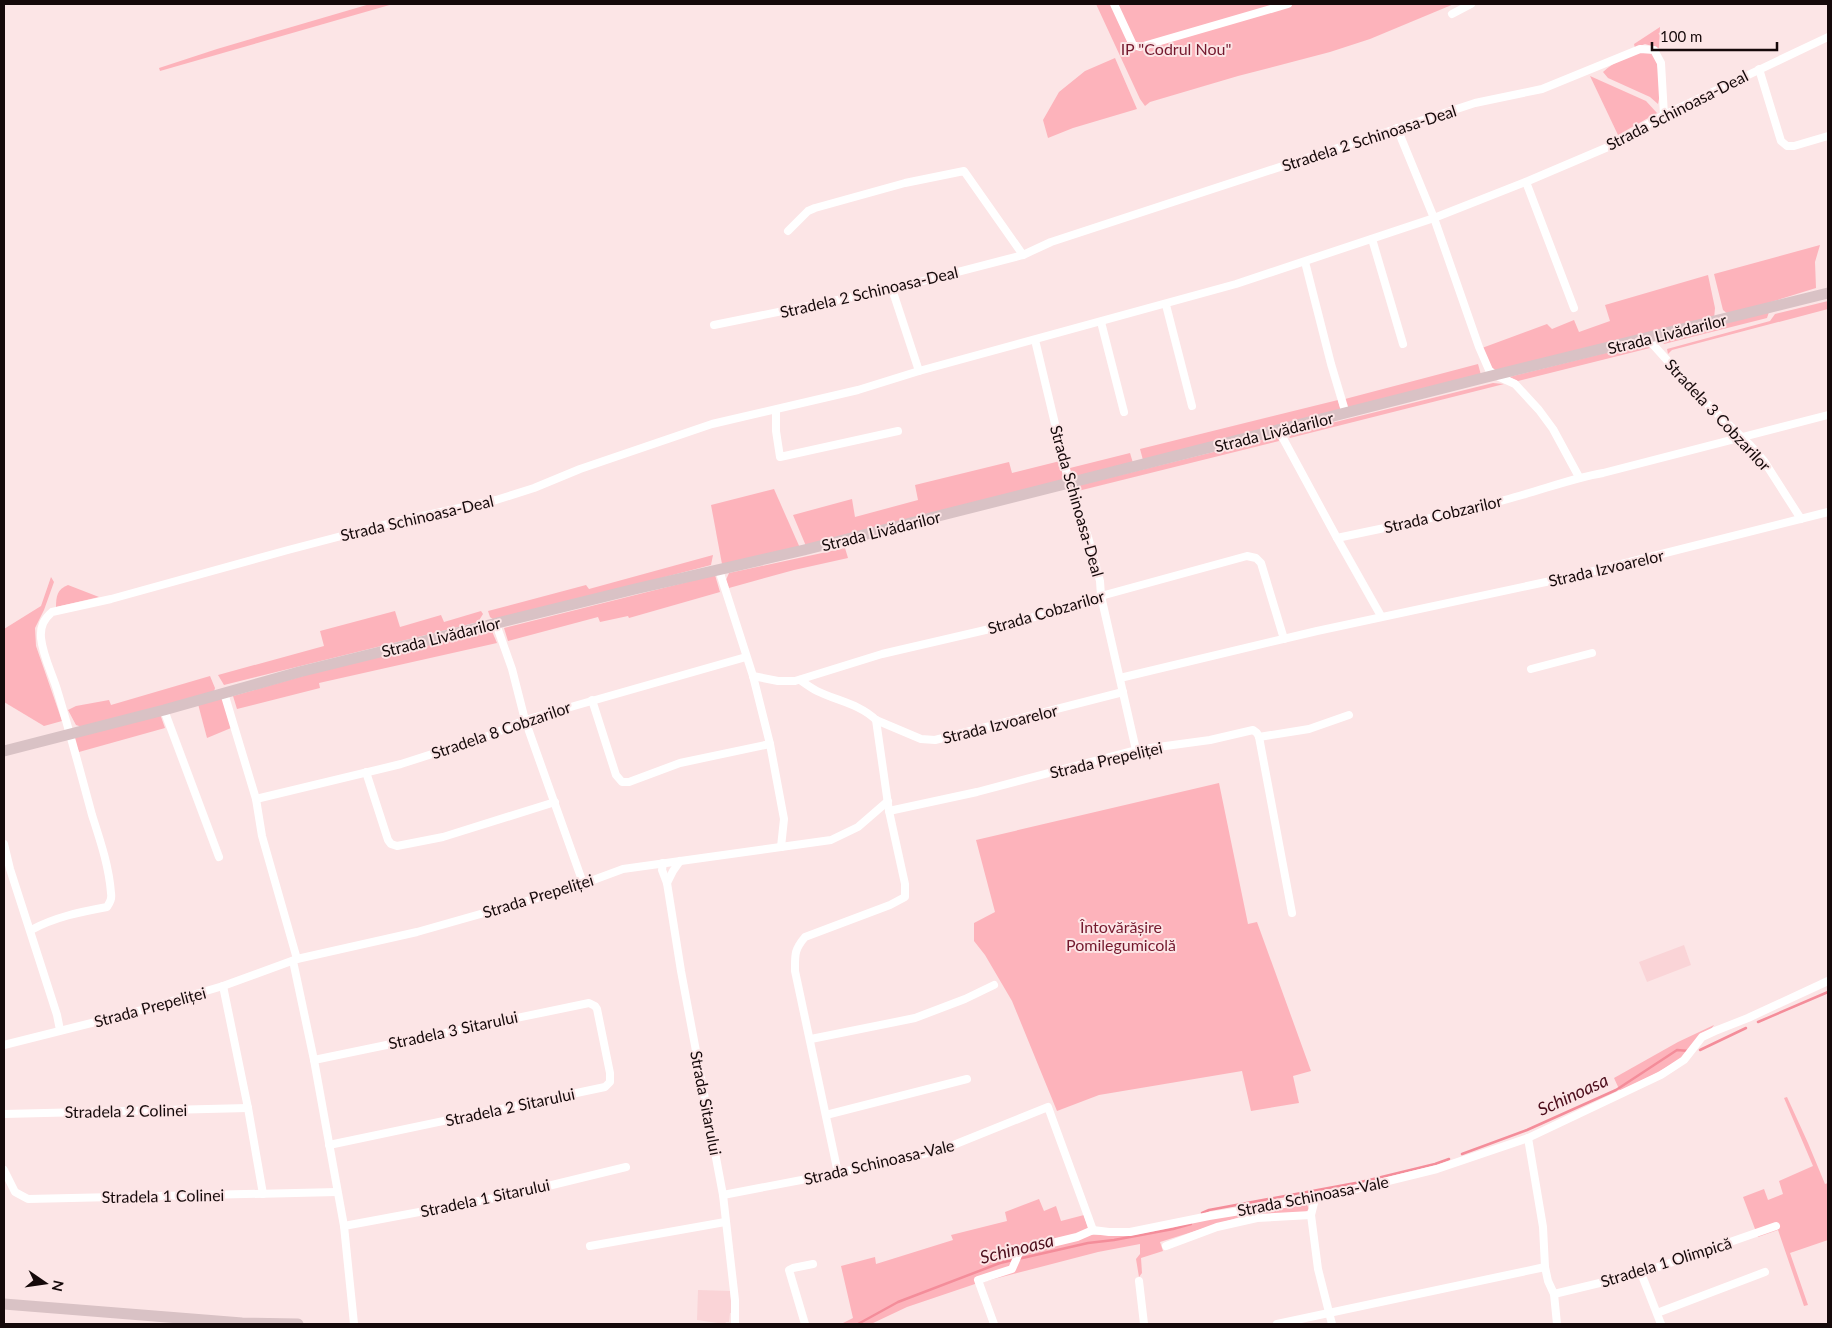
<svg xmlns="http://www.w3.org/2000/svg" width="1832" height="1328" font-family="Lato,sans-serif">
  <rect width="100%" height="100%" fill="#fce5e6"/>
  <g fill="#fad4d7">
    <path d="M 1684,945 L 1691,965 L 1647,982 L 1639,962 Z"/>
    <path d="M 698,1290 L 730,1291 L 732,1313 L 730,1313 L 729,1322 L 726,1322 L 725,1324 L 697,1320 Z"/>
  </g>
  <g fill="#fdb3bb">
    <path d="M 370,4 L 393,4 L 160,71 L 159,68 L 217,49 Z"/>
    <path d="M 1096,4 L 1454,4 L 1370,39 L 1330,52 L 1238,76 L 1150,102 L 1145,106 L 1140,99 Z"/>
    <path d="M 1660,27 L 1659,48 L 1645,44 L 1635,48 L 1634,44 Z"/>
    <path d="M 1647,52 L 1655,55 C 1659,69 1662,89 1658,104 L 1650,97 L 1608,78 L 1603,72 C 1615,61 1631,53 1647,52 Z"/>
    <path d="M 1115,58 L 1137,109 L 1073,128 L 1048,138 L 1043,120 L 1059,92 L 1085,71 Z"/>
    <path d="M 1590,76 L 1646,101 L 1657,113 L 1618,135 Z"/>
    <path d="M 1820,245 L 1815,262 L 1816,288 L 1729,315 L 1723,310 L 1714,274 Z"/>
    <path d="M 1708,275 L 1715,308 L 1714,319 L 1496,372 L 1492,369 L 1482,348 L 1547,324 L 1552,329 L 1574,320 L 1579,332 L 1610,321 L 1605,305 Z"/>
    <path d="M 1828,301 L 1828,309 L 1672,350 L 1668,354 L 1667,349 L 1770,321 L 1775,314 Z"/>
    <path d="M 1769,312 L 1767,318 L 1664,344 L 1661,340 Z"/>
    <path d="M 1645,343 L 1650,348 L 1518,381 L 1509,377 Z"/>
    <path d="M 1478,364 L 1481,375 L 1348,410 L 1345,399 Z"/>
    <path d="M 1493,383 L 1504,384 L 1290,438 L 1287,434 Z"/>
    <path d="M 1338,400 L 1341,411 L 1143,460 L 1140,449 Z"/>
    <path d="M 1278,436 L 1279,441 L 1078,491 L 1076,486 Z"/>
    <path d="M 1130,453 L 1133,463 L 1073,479 L 1070,468 Z"/>
    <path d="M 1060,461 L 1064,482 L 806,546 L 793,515 L 852,499 L 855,517 L 918,500 L 915,485 L 1009,462 L 1012,473 Z"/>
    <path d="M 774,489 L 800,548 L 722,564 L 711,505 Z"/>
    <path d="M 845,548 L 848,558 L 794,570 L 729,588 L 726,580 L 729,573 Z"/>
    <path d="M 713,555 L 711,565 L 539,610 L 494,620 L 490,617 L 488,611 L 586,585 L 589,589 Z"/>
    <path d="M 715,575 L 720,592 L 629,618 L 628,616 L 600,622 L 598,617 L 508,641 L 504,628 Z"/>
    <path d="M 51,577 L 54,582 L 44,610 L 35,628 L 36,646 L 62,721 L 44,726 L 4,702 L 4,629 L 41,606 Z"/>
    <path d="M 68,585 L 99,597 L 56,607 C 56,597 57,589 68,585 Z"/>
    <path d="M 395,611 L 400,627 L 441,615 L 444,622 L 481,611 L 483,614 L 478,622 L 224,685 L 218,675 L 324,646 L 320,631 Z"/>
    <path d="M 491,629 L 497,643 L 319,683 L 320,688 L 237,709 L 233,696 L 310,674 Z"/>
    <path d="M 210,676 L 215,688 L 214,692 L 82,727 L 76,725 L 68,710 L 76,706 L 109,700 L 111,705 Z"/>
    <path d="M 222,698 L 231,728 L 207,738 L 198,704 Z"/>
    <path d="M 160,714 L 165,728 L 79,752 L 73,736 Z"/>
    <path d="M 1219,783 L 1248,924 L 1257,922 L 1311,1071 L 1293,1076 L 1299,1103 L 1251,1111 L 1242,1071 L 1099,1095 L 1057,1111 L 1012,1001 L 985,955 L 974,941 L 974,923 L 995,912 L 976,840 Z"/>
    <path d="M 1714,1025 C 1692,1059 1654,1074 1620,1091 L 1614,1078 L 1678,1042 Z"/>
    <path d="M 1787,1097 L 1808,1143 L 1825,1184 L 1828,1183 L 1828,1240 L 1790,1253 L 1808,1305 L 1804,1306 L 1778,1230 L 1758,1237 L 1743,1197 L 1764,1189 L 1768,1200 L 1783,1194 L 1779,1181 L 1813,1166 L 1784,1098 Z"/>
    <path d="M 1039,1199 L 1044,1211 L 1056,1206 L 1061,1221 L 1084,1215 L 1090,1235 L 1119,1235 L 1240,1213 L 1304,1205 L 1307,1205 L 1309,1209 L 1306,1212 L 1243,1216 L 1160,1242 L 1163,1251 L 1141,1258 L 1142,1273 L 1139,1277 L 1136,1259 L 1140,1254 L 1140,1244 L 1098,1252 L 975,1284 L 907,1307 L 871,1324 L 841,1324 L 853,1318 L 841,1266 L 875,1257 L 876,1264 L 953,1240 L 951,1235 L 1007,1221 L 1005,1212 Z"/>
  </g>
  <g fill="none" stroke-linecap="round" stroke-linejoin="round">
    <g stroke="#f48d9a" stroke-width="2.5">
      <path d="M 1758,1022 L 1828,992"/>
      <path d="M 1700,1050 L 1746,1028"/>
      <path d="M 1462,1154 L 1527,1130 L 1616,1090 L 1677,1050 L 1689,1051"/>
      <path d="M 1202,1213 L 1209,1210 L 1361,1182 L 1435,1164 L 1449,1159"/>
      <path d="M 1018,1259 L 1088,1243 L 1114,1240 L 1173,1229 L 1191,1224"/>
      <path d="M 858,1324 L 898,1302 L 1000,1263 L 1013,1260"/>
    </g>
    <g stroke="#fff" stroke-width="8">
      <path d="M 1114,4 L 1133,45 L 1140,47 L 1288,4"/>
      <path d="M 1452,14 L 1471,4"/>
      <path d="M 1759,69 L 1781,141 L 1787,146 L 1794,146 L 1828,136"/>
      <path d="M 1397,128 L 1434,218 L 1479,347 L 1489,370 L 1495,375 L 1515,384 L 1539,410 L 1553,429 L 1579,477"/>
      <path d="M 1526,182 L 1574,308"/>
      <path d="M 788,231 L 808,211 L 815,208 L 905,183 L 964,171 L 1023,255"/>
      <path d="M 1372,239 L 1403,344"/>
      <path d="M 1305,262 L 1331,364 L 1346,414"/>
      <path d="M 892,289 L 919,371"/>
      <path d="M 1166,305 L 1192,406"/>
      <path d="M 1101,322 L 1124,412"/>
      <path d="M 714,325 L 892,289 L 1023,255 L 1051,242 L 1475,103 L 1542,89 L 1640,49 L 1654,50 L 1661,63 L 1664,115"/>
      <path d="M 1648,339 L 1702,399 L 1750,445 L 1764,461 L 1801,519"/>
      <path d="M 1035,340 L 1072,495 L 1088,537 L 1100,581 L 1101,596 L 1136,750"/>
      <path d="M 776,410 L 776,431 L 780,457 L 898,431"/>
      <path d="M 1279,431 L 1337,538 C 1397,525 1457,514 1515,497 C 1545,489 1573,478 1603,473 L 1828,415"/>
      <path d="M 1337,538 L 1381,616"/>
      <path d="M 719,570 L 753,676 L 770,744 L 784,819 L 781,847"/>
      <path d="M 496,624 L 512,669 L 525,720 L 583,883"/>
      <path d="M 1531,669 L 1592,653"/>
      <path d="M 753,676 L 778,681 L 795,681 L 882,654 L 994,628 L 1089,602 L 1101,596 L 1247,556 L 1256,558 L 1261,563 L 1284,639"/>
      <path d="M 1120,678 L 1317,631 L 1574,576 L 1828,512"/>
      <path d="M 800,680 C 806,684 811,688 817,691 C 837,701 860,704 876,720 L 921,739 L 935,740 L 1123,692"/>
      <path d="M 224,693 L 256,799 L 262,836 L 297,959"/>
      <path d="M 592,700 L 616,775 L 622,782 L 629,782 L 680,763 L 770,744"/>
      <path d="M 164,710 L 219,857"/>
      <path d="M 1259,737 L 1292,913"/>
      <path d="M 366,772 L 388,840 L 391,844 L 397,846 L 443,837 L 555,802"/>
      <path d="M 256,799 L 401,764 L 488,736 L 525,720 L 746,657"/>
      <path d="M 889,811 L 977,792 L 1136,750 L 1210,740 L 1253,730 L 1257,733 L 1259,737 L 1309,729 L 1349,715"/>
      <path d="M 4,844 L 10,869 L 57,1015 L 60,1030"/>
      <path d="M 663,863 L 662,870 L 667,883 L 681,971 L 723,1195 L 735,1300 L 735,1324"/>
      <path d="M 667,883 L 673,871 L 680,861"/>
      <path d="M 31,930 C 55,917 80,912 107,907 C 110,902 112,899 111,893 C 109,866 100,840 92,815 C 81,774 70,733 58,693 C 53,675 43,657 41,638 C 40,626 44,619 52,612 L 111,599 L 288,550 L 395,522 L 496,500 L 534,488 L 580,469 L 712,424 L 858,390 L 919,371 L 1236,284 L 1434,218 L 1528,181 L 1608,147 L 1664,115 L 1828,37"/>
      <path d="M 293,961 L 314,1060 L 344,1226 L 354,1324"/>
      <path d="M 223,986 L 248,1108 L 263,1194"/>
      <path d="M 811,1039 L 915,1018 L 965,999 L 994,985"/>
      <path d="M 4,1045 L 131,1013 L 223,986 L 297,959 L 417,932 L 569,889 L 623,869 L 831,840 L 858,827 L 888,801"/>
      <path d="M 314,1060 L 589,1003 L 595,1006 L 597,1009 L 610,1073 L 610,1082 L 605,1087 L 329,1145"/>
      <path d="M 4,1114 L 248,1108"/>
      <path d="M 826,1115 L 967,1079"/>
      <path d="M 1528,1138 L 1543,1227 L 1545,1267 L 1548,1281 L 1554,1294 L 1557,1324"/>
      <path d="M 4,1170 L 15,1192 L 28,1199 L 337,1192"/>
      <path d="M 838,1173 L 795,971 C 795,955 794,950 805,937 L 890,905 L 905,897 L 905,884 L 889,811 L 876,720"/>
      <path d="M 723,1195 L 838,1173 L 941,1150 L 1048,1107 L 1093,1230"/>
      <path d="M 1311,1215 L 1318,1269 L 1332,1324"/>
      <path d="M 344,1226 L 511,1195 L 626,1167"/>
      <path d="M 590,1246 L 725,1222"/>
      <path d="M 1166,1246 L 1217,1227 L 1257,1218 L 1311,1215 L 1315,1199"/>
      <path d="M 1641,1273 L 1661,1324"/>
      <path d="M 1139,1281 L 1144,1324"/>
      <path d="M 1554,1294 L 1641,1273 L 1776,1226"/>
      <path d="M 1657,1313 L 1765,1272"/>
      <path d="M 805,1324 L 789,1270 L 793,1268 L 813,1264"/>
      <path d="M 994,1324 L 978,1280 L 1012,1269 L 1019,1253 L 1023,1250 L 1077,1237 L 1093,1230 L 1109,1232 L 1130,1232 L 1209,1216 L 1315,1199 L 1437,1169 L 1528,1138 L 1661,1075 L 1684,1060 L 1702,1037 L 1715,1031 L 1748,1018 L 1828,981"/>
      <path d="M 1277,1324 L 1545,1267"/>
    </g>
    <g stroke="#d9c2c5" stroke-width="11">
      <path d="M 4,751 L 164,710 L 299,672 L 635,589 L 804,550 L 1495,375 L 1828,293"/>
      <path d="M 4,1304 L 242,1323 L 298,1324"/>
    </g>
  </g>
  <g text-anchor="middle" stroke-width="4" stroke-linejoin="round" paint-order="stroke">
    <g font-size="16" fill="#74192e" stroke="#fce5e6">
      <text x="1176" y="55">IP "Codrul Nou"</text>
      <text x="1121" y="933">Întovărășire<tspan x="1121" dy="18">Pomilegumicolă</tspan></text>
    </g>
    <g font-size="16" fill="#15090a" stroke="#fce5e6">
      <text transform="translate(1677 110) rotate(-27)" y="6">Strada Schinoasa-Deal</text>
      <text transform="translate(1369 138) rotate(-18)" y="6">Stradela 2 Schinoasa-Deal</text>
      <text transform="translate(869 292) rotate(-13)" y="6">Stradela 2 Schinoasa-Deal</text>
      <text transform="translate(1667 334) rotate(-14)" y="6">Strada Livădarilor</text>
      <text transform="translate(1718 415) rotate(47)" y="6">Stradela 3 Cobzarilor</text>
      <text transform="translate(1274 432) rotate(-14)" y="6">Strada Livădarilor</text>
      <text transform="translate(1077 501) rotate(74)" y="6">Strada Schinoasa-Deal</text>
      <text transform="translate(1443 514) rotate(-13)" y="6">Strada Cobzarilor</text>
      <text transform="translate(417 518) rotate(-13)" y="6">Strada Schinoasa-Deal</text>
      <text transform="translate(881 531) rotate(-14)" y="6">Strada Livădarilor</text>
      <text transform="translate(1606 568) rotate(-13)" y="6">Strada Izvoarelor</text>
      <text transform="translate(1046 612) rotate(-16)" y="6">Strada Cobzarilor</text>
      <text transform="translate(441 637) rotate(-14)" y="6">Strada Livădarilor</text>
      <text transform="translate(1000 724) rotate(-14)" y="6">Strada Izvoarelor</text>
      <text transform="translate(501 730) rotate(-19)" y="6">Stradela 8 Cobzarilor</text>
      <text transform="translate(1106 760) rotate(-13)" y="6">Strada Prepeliței</text>
      <text transform="translate(538 896) rotate(-17)" y="6">Strada Prepeliței</text>
      <text transform="translate(150 1007) rotate(-15)" y="6">Strada Prepeliței</text>
      <text transform="translate(453 1030) rotate(-12)" y="6">Stradela 3 Sitarului</text>
      <text transform="translate(706 1103) rotate(79)" y="6">Strada Sitarului</text>
      <text transform="translate(510 1107) rotate(-12)" y="6">Stradela 2 Sitarului</text>
      <text transform="translate(126 1111) rotate(-1)" y="6">Stradela 2 Colinei</text>
      <text transform="translate(879 1162) rotate(-13)" y="6">Strada Schinoasa-Vale</text>
      <text transform="translate(163 1196) rotate(-1)" y="6">Stradela 1 Colinei</text>
      <text transform="translate(1313 1196) rotate(-11)" y="6">Strada Schinoasa-Vale</text>
      <text transform="translate(485 1198) rotate(-12)" y="6">Stradela 1 Sitarului</text>
      <text transform="translate(1666 1262) rotate(-17)" y="6">Stradela 1 Olimpică</text>
    </g>
    <g font-size="18" font-style="italic" fill="#4d0e1c" stroke="#fce5e6">
      <text transform="translate(1573 1095) rotate(-25)" y="6">Schinoasa</text>
      <text transform="translate(1017 1249) rotate(-14)" y="6">Schinoasa</text>
    </g>
  </g>
  <rect width="1832" height="1328" fill="none" stroke="#15090a" stroke-width="10"/>
  <g transform="translate(45 1283) rotate(103)" stroke="#fce5e6" stroke-width="4" paint-order="stroke">
  <path d="M0-4L9 19L0 12L-9 19Z" fill="#15090a"/>
  <text y="-8" font-size="14" font-weight="bold" text-anchor="middle" fill="#15090a">N</text>
  </g>
  <path d="M1652 42v8h125v-8" fill="none" stroke="#15090a" stroke-width="2.5"/>
  <text x="1660" y="42" font-size="15" fill="#15090a" stroke="#fce5e6" stroke-width="4" paint-order="stroke">100 m</text>
</svg>
